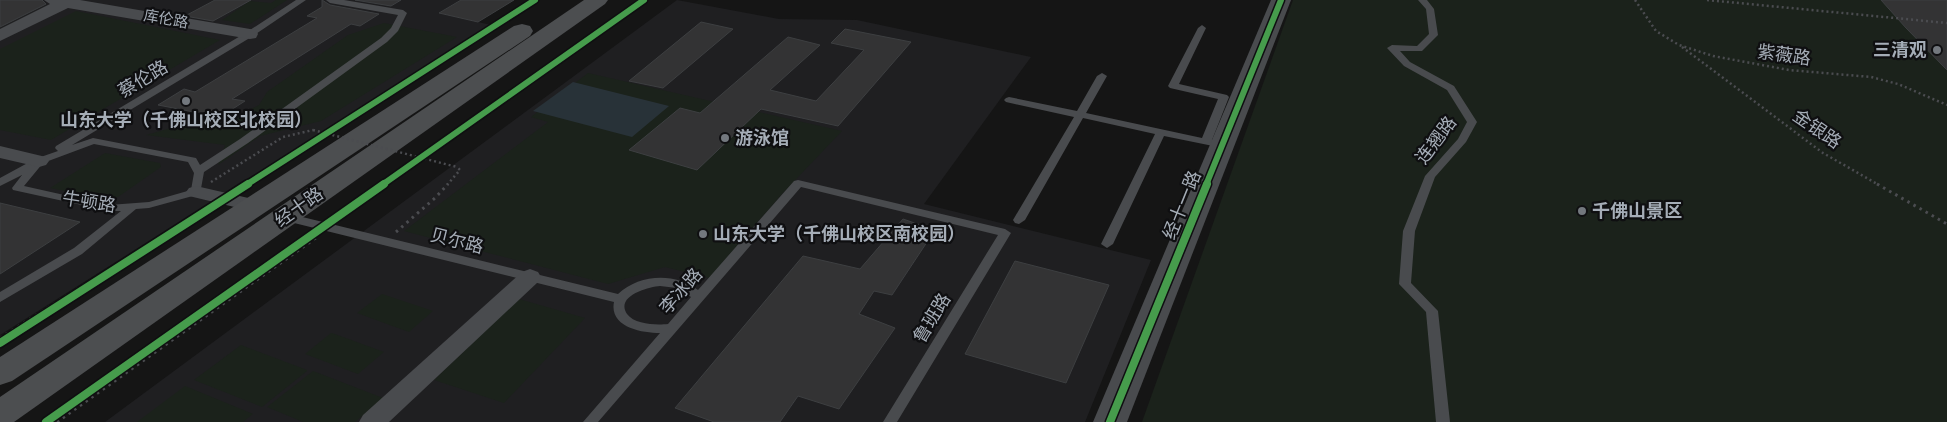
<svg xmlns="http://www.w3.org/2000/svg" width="1947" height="422" font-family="Jost,'Noto Sans SC',sans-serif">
  <rect width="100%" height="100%" fill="#151515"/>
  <g fill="#1f1f21">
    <path d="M 0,0 L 461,0 L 439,13 L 491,25 L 0,335 Z"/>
    <path d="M 677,0 L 779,19 L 857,20 L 1031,57 L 924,204 L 1151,260 L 1085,422 L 105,422 Z"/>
  </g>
  <g fill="#1b221b">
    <path d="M 276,0 L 287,0 L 250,24 L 222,20 L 250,1 L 271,3 Z"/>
    <path d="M 1293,0 L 1947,0 L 1947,422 L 1142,422 Z"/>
    <path d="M 76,11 L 220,40 L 51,140 L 0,130 L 0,49 Z"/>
    <path d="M 384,23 L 457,37 L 321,121 L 260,136 L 218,165 L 225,145 L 146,135 L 189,123 L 225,123 L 259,105 L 267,92 L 348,35 Z"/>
    <path d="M 588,73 L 842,131 L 781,195 L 709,278 L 665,267 L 608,284 L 404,231 L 548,122 L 531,117 Z"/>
    <path d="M 105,153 L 160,163 L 161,167 L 118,197 L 106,199 L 50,188 Z"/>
    <path d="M 382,294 L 433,311 L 409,332 L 357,313 Z"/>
    <path d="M 519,299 L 585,318 L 504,403 L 434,380 Z"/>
    <path d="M 331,333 L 332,333 L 384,352 L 358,374 L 305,354 Z"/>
    <path d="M 241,345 L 307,370 L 307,371 L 262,407 L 194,380 Z"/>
    <path d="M 313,371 L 383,398 L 355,422 L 303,422 L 267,407 Z"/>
    <path d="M 185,386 L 253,414 L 243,422 L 137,422 Z"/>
  </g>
  <path fill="#283238" d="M 573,82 L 669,106 L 632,137 L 533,111 Z"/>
  <g fill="#333334" stroke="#3d3f41">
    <path d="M 0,0 L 42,0 L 46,4 L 0,27 Z"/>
    <path d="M 215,0 L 251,0 L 213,21 L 185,16 Z"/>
    <path d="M 322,0 L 330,5 L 379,14 L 360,26 L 351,24 L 232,99 L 245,101 L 220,117 L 158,105 L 184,89 L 195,92 L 317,18 L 307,16 L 322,7 Z"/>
    <path d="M 355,0 L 401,0 L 391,6 Z"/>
    <path d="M 461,0 L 514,0 L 478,22 L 439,13 Z"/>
    <path d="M 1881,0 L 1947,0 L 1947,70 L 1906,28 Z"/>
    <path d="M 701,22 L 733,29 L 663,88 L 629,81 Z"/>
    <path d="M 845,29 L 911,42 L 838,126 L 761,109 L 697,170 L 629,150 L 680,108 L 700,113 L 788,37 L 820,45 L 770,90 L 816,101 L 864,50 L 831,43 Z"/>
    <path d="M 0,203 L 80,222 L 0,274 Z"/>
    <path d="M 903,219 L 935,230 L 892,295 L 874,291 L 859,314 L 895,328 L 839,409 L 798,396 L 780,422 L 714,422 L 675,408 L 803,256 L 860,269 Z"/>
    <path d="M 1015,261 L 1109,285 L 1066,383 L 965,354 Z"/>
  </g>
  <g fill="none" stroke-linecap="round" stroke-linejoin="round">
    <g stroke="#4b4c50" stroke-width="2.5" stroke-dasharray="2 3" stroke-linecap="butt">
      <path d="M 1635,0 L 1656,31 L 1679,45 L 1713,56 L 1789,70 L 1871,77 L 1898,84 L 1947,105"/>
      <path d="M 1707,0 L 1947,23"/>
      <path d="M 1682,47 L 1823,153 L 1879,185"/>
      <path d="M 211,182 L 283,137 L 313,130"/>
      <path d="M 447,185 L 460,170 L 457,167"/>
    </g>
    <g stroke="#4b4c50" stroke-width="3" stroke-dasharray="2.5 4.5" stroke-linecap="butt">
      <path d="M 1877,184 L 1947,224"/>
      <path d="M 396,232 L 435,198 L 448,184"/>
      <path d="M 0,338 L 204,209"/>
      <path d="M 57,422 L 317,237"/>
    </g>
    <g fill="#494b4e" fill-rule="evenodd">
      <path d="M 296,0 L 306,0 L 253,36 L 72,145 L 93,138 L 196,158 L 200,165 L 240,139 L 381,38 L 391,28 L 398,15 L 330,3 L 326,0 L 344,0 L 403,10 L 407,13 L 398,31 L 387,42 L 248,143 L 204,172 L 200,194 L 149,208 L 136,209 L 82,254 L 0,302 L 0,292 L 74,248 L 121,211 L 109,211 L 13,190 L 12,188 L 22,175 L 0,186 L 0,178 L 35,159 L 58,151 L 55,148 L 56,146 L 247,32 ZM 94,144 L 188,162 L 194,173 L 191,190 L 149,202 L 109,205 L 24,186 L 43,163 Z"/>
      <path d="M 1418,0 L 1427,0 L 1434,9 L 1438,35 L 1422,51 L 1400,51 L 1410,62 L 1454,86 L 1477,122 L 1466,142 L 1435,177 L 1415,231 L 1411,283 L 1438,311 L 1450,422 L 1436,422 L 1426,312 L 1399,284 L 1403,231 L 1425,176 L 1458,139 L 1467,122 L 1447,90 L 1404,66 L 1387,48 L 1392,45 L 1417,46 L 1429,34 L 1426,9 Z"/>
      <path d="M 1202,25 L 1206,28 L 1179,84 L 1227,95 L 1229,97 L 1212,140 L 1227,143 L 1228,145 L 1227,147 L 1223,148 L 1164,136 L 1113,244 L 1107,248 L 1101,244 L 1155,134 L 1083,118 L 1025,220 L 1019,224 L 1015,223 L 1013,220 L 1074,117 L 1006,102 L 1004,100 L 1006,98 L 1009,97 L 1077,111 L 1097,76 L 1102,73 L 1107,76 L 1086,113 L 1202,138 L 1218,99 L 1170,88 L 1168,86 L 1198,28 Z"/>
      <path d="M 798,180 L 1005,229 L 1011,233 L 897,422 L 883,422 L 998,235 L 801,187 L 598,422 L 583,422 L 660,333 C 641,333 609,327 614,302 L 286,221 L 280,217 L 286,213 L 618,294 C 639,274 675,272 698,290 L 794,181 ZM 660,286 L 677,288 L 691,297 L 668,324 C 657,325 635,325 627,314 C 615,296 648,287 660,286 Z"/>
    </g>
    <g fill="#494b4e" fill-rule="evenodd">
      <path d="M 44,0 L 80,0 L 250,29 L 256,30 L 258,34 L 256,38 L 250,39 L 68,8 L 0,41 L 0,29 L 50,4 Z"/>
      <path d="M 0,146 L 46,157 L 49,161 L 46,165 L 39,167 L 0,158 Z"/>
      <path d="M 196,186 L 262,201 L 266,206 L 262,211 L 255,212 L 189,196 L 186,192 L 189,188 Z"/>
      <path d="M 530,269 L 538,272 L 541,277 L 538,282 L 389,422 L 359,422 L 363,415 L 522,272 Z"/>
    </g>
    <path fill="#494b4e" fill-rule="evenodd" d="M 1271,0 L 1291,0 L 1127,422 L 1093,422 Z"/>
    <g fill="#4c4e50" fill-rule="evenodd">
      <path d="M 584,0 L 608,0 L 605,4 L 14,422 L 0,422 L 0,397 Z"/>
      <path d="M 522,24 L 530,26 L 533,31 L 530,36 L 12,381 L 0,385 L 0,357 L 514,26 Z"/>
    </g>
    <path stroke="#4b4c50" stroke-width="2.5" stroke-dasharray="2 3" stroke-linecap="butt" d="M 313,130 L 457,167"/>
    <g stroke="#0f0f11" stroke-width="9">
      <g id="cycleway-far1">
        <path d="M 246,185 L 535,0"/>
        <path d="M 382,185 L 644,0"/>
        <path d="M 1206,185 L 1281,0"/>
      </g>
    </g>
    <g stroke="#0f0f11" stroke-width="11">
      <g id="cycleway">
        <path d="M 0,343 L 248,184"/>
        <path d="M 46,422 L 384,184"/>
        <path d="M 1110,422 L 1207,184"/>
      </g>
    </g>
    <use href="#cycleway-far1" stroke="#469c4c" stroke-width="6"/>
    <use href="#cycleway" stroke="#469c4c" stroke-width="8"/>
  </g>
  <g fill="#73787e" stroke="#0f0f11" stroke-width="2">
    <circle cx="1937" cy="50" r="5"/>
    <circle cx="186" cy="101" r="5"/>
    <circle cx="725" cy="138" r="5"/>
    <circle cx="1582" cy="211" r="5"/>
    <circle cx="703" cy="234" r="5"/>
  </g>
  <g text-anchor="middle" stroke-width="4.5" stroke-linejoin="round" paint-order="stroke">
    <g font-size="15" fill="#a5adb7" stroke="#0f0f11">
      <text transform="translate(166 19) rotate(10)" y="5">库伦路</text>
    </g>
    <g font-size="18" font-weight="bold" fill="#a5adb7" stroke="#0f0f11" text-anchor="start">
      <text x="1927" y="56" text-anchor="end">三清观</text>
      <text x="186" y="126" text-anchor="middle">山东大学（千佛山校区北校园）</text>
      <text x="735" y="144">游泳馆</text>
      <text x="1592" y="217">千佛山景区</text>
      <text x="713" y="240">山东大学（千佛山校区南校园）</text>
    </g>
    <g font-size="18" fill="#a5adb7" stroke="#0f0f11">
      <text transform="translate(1784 55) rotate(8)" y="6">紫薇路</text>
      <text transform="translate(143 79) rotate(-31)" y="6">蔡伦路</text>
      <text transform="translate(1817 129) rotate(35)" y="6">金银路</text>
      <text transform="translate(1436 140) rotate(-53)" y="6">连翘路</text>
      <text transform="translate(89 202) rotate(9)" y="6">牛顿路</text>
      <text transform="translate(1182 205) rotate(-68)" y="6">经十一路</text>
      <text transform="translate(299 207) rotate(-35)" y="6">经十路</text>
      <text transform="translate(457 241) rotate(14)" y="6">贝尔路</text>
      <text transform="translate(681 291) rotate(-49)" y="6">李冰路</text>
      <text transform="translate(932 318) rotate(-59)" y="6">鲁班路</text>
    </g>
  </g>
</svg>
